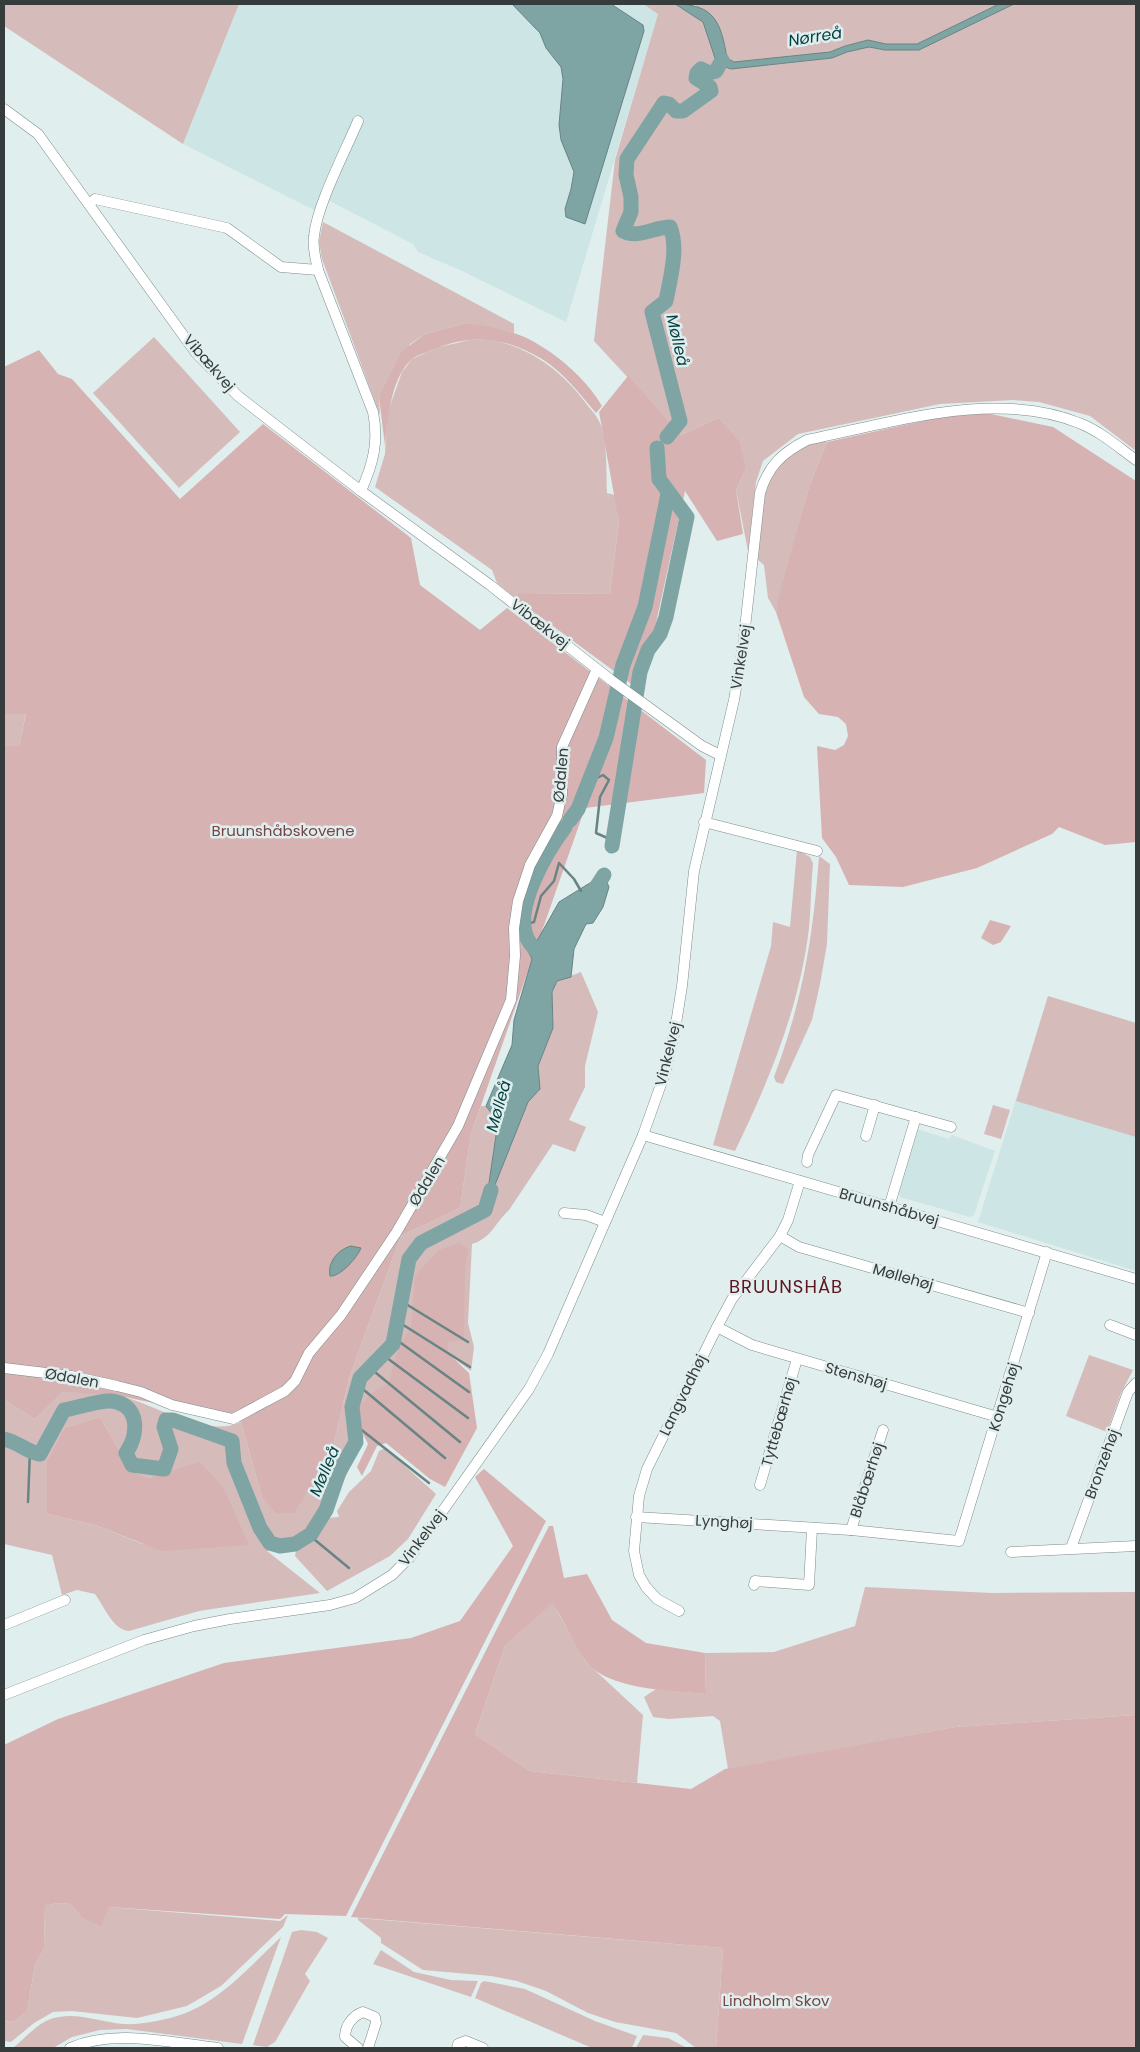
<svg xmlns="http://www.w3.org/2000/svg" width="1140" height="2052" font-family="Poppins,sans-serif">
  <rect width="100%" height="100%" fill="#e0eeee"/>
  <g fill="#cde5e4">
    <path d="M 239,4 L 643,4 L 658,14 L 566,322 L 460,270 L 418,252 L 413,244 L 320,196 L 314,210 L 183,144 Z"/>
    <path d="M 1048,996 L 1136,1023 L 1136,1271 L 978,1222 Z"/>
    <path d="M 917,1129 L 949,1139 L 952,1135 L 995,1151 L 974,1215 L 970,1217 L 900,1197 L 898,1189 Z"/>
  </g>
  <g fill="#d6bbbb" fill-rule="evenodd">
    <path d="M 4,4 L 239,4 L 183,144 L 4,26 Z"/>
    <path d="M 643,4 L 674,4 L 703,22 L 717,64 L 731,69 L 832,58 L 847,52 L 869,47 L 885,50 L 919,50 L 1014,4 L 1136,4 L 1136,451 L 1090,416 L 1039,402 L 1013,400 L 940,404 L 798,434 L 763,461 L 756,482 L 748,551 L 736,490 L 746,469 L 718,418 L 681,435 L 594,341 L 615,160 L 658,14 Z"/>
    <path d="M 694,4 L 999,4 L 917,44 L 886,44 L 868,40 L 845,46 L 831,52 L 734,62 L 727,58 C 721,26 721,23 694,4 Z"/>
    <path d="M 323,222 L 514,324 L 514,333 L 466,323 L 425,334 L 410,344 L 379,397 L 380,415 L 322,259 L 319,242 Z"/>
    <path d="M 154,337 L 240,432 L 179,488 L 93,393 Z"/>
    <path d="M 488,339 C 529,347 560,369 585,402 C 589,408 596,414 599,421 C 608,438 606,473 607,493 L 615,495 L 619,522 L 610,594 L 518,593 L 515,598 L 497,583 L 492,570 L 375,487 L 385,454 L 387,414 L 402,372 L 412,359 L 439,347 L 470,340 Z"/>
    <path d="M 823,440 L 827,442 L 809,487 L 776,612 L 768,598 L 764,565 L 758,560 C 761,521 757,470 798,449 C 805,445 815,443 823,440 Z"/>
    <path d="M 26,713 L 19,746 L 4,746 L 4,714 Z"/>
    <path d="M 797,850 L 810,857 L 813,863 C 811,884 811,906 809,928 C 800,1006 769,1081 735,1151 L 713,1145 L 771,946 L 773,922 L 790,927 Z"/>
    <path d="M 819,856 L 830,864 L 827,944 L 820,984 L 812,1020 L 783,1084 L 776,1082 L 774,1077 C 803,999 813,938 819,856 Z"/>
    <path d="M 581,972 L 598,1012 L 585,1066 L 585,1087 L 569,1120 L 586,1127 L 575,1152 L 553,1144 L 509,1210 C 493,1225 493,1237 472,1244 L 468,1323 L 474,1347 L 471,1371 L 448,1354 L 398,1350 L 388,1385 L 372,1392 L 360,1427 L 364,1436 L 327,1518 L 339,1517 L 337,1511 L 349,1492 L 371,1471 L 379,1451 L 385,1448 L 436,1494 L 408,1539 L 390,1556 L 327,1591 L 295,1556 L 296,1551 L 312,1540 L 322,1524 C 301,1550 297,1546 267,1551 L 320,1593 L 199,1611 L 129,1631 C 113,1630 104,1606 95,1594 L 77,1590 L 62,1595 L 52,1555 L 4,1544 L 4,1400 L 35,1419 L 63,1392 C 80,1393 100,1391 116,1395 C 152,1402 205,1439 241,1422 L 262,1497 L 332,1452 L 349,1378 L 401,1236 L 460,1208 L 471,1134 L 481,1106 L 486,1106 L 498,1122 L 486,1207 L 528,1102 L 540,1089 L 538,1066 L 553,1028 L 552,992 L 557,981 ZM 100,1417 L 131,1471 L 150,1478 L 163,1475 L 143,1544 L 95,1525 L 47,1514 L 47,1460 L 64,1428 Z"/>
    <path d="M 1048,996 L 1136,1023 L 1136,1137 L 1016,1101 Z"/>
    <path d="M 993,1105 L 1010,1110 L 1001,1139 L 984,1134 Z"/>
    <path d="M 1089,1355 L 1133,1370 L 1121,1393 L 1107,1432 L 1066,1416 Z"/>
    <path d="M 865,1587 L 992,1593 L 1136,1592 L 1136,1715 L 955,1727 L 728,1769 L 720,1721 L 713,1716 L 669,1719 L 653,1717 L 644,1697 L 656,1689 L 706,1694 L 705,1653 L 774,1652 L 855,1626 Z"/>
    <path d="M 552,1602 L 585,1661 L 643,1715 L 637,1783 L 530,1771 L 475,1734 L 505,1646 Z"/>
    <path d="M 57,1903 L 71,1904 L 81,1917 L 109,1907 L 280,1921 L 288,1915 L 283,1927 L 221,1986 L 187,2006 L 137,2018 L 72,2011 L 53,2012 L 34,2023 L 11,2042 L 4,2041 L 4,2020 L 13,2022 L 27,2011 L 35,1965 L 44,1949 L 45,1906 Z"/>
    <path d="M 358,1918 L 723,1948 L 716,2048 L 696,2048 L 676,2033 L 615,2022 L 588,2013 L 546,1991 L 517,1981 L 491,1976 L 423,1970 L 381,1943 L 381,1938 L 358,1920 Z"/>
    <path d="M 301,1930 L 317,1932 L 328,1938 L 305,1974 L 310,1981 L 275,2042 L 267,2047 L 253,2045 L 292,1932 Z"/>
    <path d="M 281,1937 L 242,2044 L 127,2029 L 100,2030 L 72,2037 L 53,2048 L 13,2048 C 24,2039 35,2026 48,2020 C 73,2010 98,2022 123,2024 C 142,2025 166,2020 183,2014 C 222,2000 251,1965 281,1937 Z"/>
    <path d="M 381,1950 L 414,1972 L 451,1980 L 478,1981 L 471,1997 L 373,1964 Z"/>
    <path d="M 484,1981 L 525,1989 L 595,2021 L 637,2036 L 632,2048 L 592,2048 L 475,1998 L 481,1983 Z"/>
    <path d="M 643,2035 L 668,2038 L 687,2048 L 636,2048 Z"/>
  </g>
  <g fill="#d6b2b2">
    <path d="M 466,323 C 485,326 504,329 522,336 C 552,349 586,378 602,406 L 596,413 C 580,394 563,372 542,359 C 505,337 472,333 432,350 C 426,353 416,355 411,360 C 391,378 387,421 385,446 L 379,397 L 402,351 L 425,334 Z"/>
    <path d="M 39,350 L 58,374 L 72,379 L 180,499 L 263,424 L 411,538 L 420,585 L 480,630 L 507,608 L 706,760 L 704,793 L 585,808 L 471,1134 L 460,1208 L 401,1236 L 349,1378 L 332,1452 L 294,1513 L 276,1513 L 262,1497 L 241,1422 L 116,1395 L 63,1392 L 35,1419 L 4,1400 L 4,746 L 19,746 L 26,714 L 4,714 L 4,367 Z"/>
    <path d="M 628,376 L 681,435 L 718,418 L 739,441 L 746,469 L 736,490 L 743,534 L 717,541 L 685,491 L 641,691 L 515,598 L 518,593 L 610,594 L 619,522 L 599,412 Z"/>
    <path d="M 972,410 L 1053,427 L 1136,481 L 1136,842 L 1105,845 L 1059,827 L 1052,834 L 977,868 L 903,887 L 849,885 L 836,857 L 822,838 L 817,746 L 835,750 L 844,745 L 848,736 L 846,724 L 838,717 L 819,714 L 804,697 L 776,612 L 779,596 L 809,487 L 827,442 Z"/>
    <path d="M 990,920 L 1011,926 L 1001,942 L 993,945 L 981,938 Z"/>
    <path d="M 459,1243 L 469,1250 L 465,1265 L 464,1340 L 447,1342 L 449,1354 L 469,1373 L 477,1428 L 445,1487 L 430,1479 L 386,1443 L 377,1446 L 362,1476 L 357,1467 L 368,1444 L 360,1427 L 357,1410 L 372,1392 L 388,1384 L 398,1348 L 411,1327 L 415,1276 L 439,1250 Z"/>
    <path d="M 100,1417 L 131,1471 L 150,1478 L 200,1462 L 223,1487 L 249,1545 L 162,1551 L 95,1525 L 47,1514 L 47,1460 L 64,1428 Z"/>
    <path d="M 484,1469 L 546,1521 L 346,1916 L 285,1914 L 280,1919 L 109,1907 L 101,1926 L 81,1917 L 71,1904 L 57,1903 L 45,1906 L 44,1949 L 35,1965 L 27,2011 L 13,2022 L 4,2020 L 4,1745 L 58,1719 L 224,1663 L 411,1638 L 460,1621 L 513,1546 L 475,1477 Z"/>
    <path d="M 549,1526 L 553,1526 L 564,1578 L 587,1574 L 612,1620 L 646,1643 L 705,1653 L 706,1694 C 672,1690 606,1691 584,1659 C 572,1641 564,1620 552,1603 L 505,1646 L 475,1734 L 530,1771 L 691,1789 L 725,1769 L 955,1727 L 1136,1715 L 1136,2048 L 716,2048 L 723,1948 L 351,1917 Z"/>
  </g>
  <g fill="#7ea4a4" stroke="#688484">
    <path d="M 512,4 L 611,4 L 643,25 L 644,31 L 585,224 L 566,217 L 565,209 L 571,189 L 574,172 L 561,140 L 559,125 L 563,79 L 561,67 L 546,48 L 540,33 Z"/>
    <path d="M 675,4 C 715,4 721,23 727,58 L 734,62 L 830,52 L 845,46 L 868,40 L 886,44 L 917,44 L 999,4 L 1014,4 L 919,50 L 885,50 L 869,47 L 847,52 L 832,58 L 731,69 L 717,64 L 703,22 Z"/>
    <path d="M 598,878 L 606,880 L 609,887 L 603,907 L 593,923 L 586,924 L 574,949 L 571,977 L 557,981 L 552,992 L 553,1028 L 538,1066 L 540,1089 L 528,1102 L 485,1210 L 498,1122 L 486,1106 L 512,1045 L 514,1020 L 532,959 L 528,951 L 534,946 L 559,902 Z"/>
    <path d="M 351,1246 L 361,1248 C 357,1258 340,1277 330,1276 C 327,1262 339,1249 351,1246 Z"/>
  </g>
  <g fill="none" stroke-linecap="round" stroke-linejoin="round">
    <g stroke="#688484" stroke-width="2.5">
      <path d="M 589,779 L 593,780 L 603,775 L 609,780 L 600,797 L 596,833 L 612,840"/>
      <path d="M 525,924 L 534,922 L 541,896 L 554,881 L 559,863 L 574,879 L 581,891"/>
      <path d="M 401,1301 L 468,1342"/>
      <path d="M 397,1321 L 470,1367"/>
      <path d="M 394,1338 L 469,1392"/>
      <path d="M 383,1355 L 468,1418"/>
      <path d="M 370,1368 L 460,1442"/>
      <path d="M 358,1385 L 445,1458"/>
      <path d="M 354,1424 L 429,1483"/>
      <path d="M 28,1502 L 30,1450"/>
      <path d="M 309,1535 L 349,1568"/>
    </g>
    <g stroke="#7ea4a4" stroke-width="15">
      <path d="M 667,437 L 680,421 L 652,312 L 666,301 C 670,279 679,248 670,227 C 654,227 639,239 623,231 L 631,212 L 631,197 L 626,175 L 627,159 L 664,103 L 669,104 L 676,111 L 683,111 L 711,91 L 710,87 L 696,78 L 697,73 L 701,69 L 709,73 L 716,71 L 722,60"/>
      <path d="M 570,820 L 578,809 L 606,738 L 623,665 L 645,607 L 668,494"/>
      <path d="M 612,846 L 640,672 L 648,650 L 660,634 L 666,617 L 687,517 L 659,479 L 657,448"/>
      <path d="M 591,895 L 604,875"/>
      <path d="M 548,961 C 540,954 531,947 527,938 C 513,908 547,851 565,827"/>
      <path d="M 4,1439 C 18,1442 29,1453 40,1454 L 64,1410 C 76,1408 100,1400 111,1401 C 140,1404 139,1434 126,1453 L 132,1465 L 164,1469 L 171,1449 L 164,1427 L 166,1420 L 173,1420 L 232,1441 L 234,1463 L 260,1528 L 270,1543 L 280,1546 L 295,1544 L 311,1534 L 326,1510 L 339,1472 L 356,1442 L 352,1407 L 360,1378 L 393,1344 L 409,1259 L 421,1243 L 485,1210 L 491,1190"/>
    </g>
    <g stroke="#7e8b8b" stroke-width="11">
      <g id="minor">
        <path d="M 4,109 L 38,134 L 196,353 L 238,396 L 361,491 L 490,585 L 611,680 L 702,746 L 720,755"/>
        <path d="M 358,121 C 345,152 317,205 314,236 C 312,248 316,259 318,270 L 373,412 C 379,442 373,464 361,491"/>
        <path d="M 89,204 L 95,199 L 227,228 L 281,267 L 318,270"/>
        <path d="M 704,822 L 817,851"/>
        <path d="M 643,1135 L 1136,1279"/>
        <path d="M 866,1136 L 875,1105"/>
        <path d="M 807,1162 L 808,1155 L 836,1095 L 951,1127"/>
        <path d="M 889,1207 L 916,1117"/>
        <path d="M 564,1213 L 586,1215 L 605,1222"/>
        <path d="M 780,1236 L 799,1247 L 1029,1313"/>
        <path d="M 1110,1325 L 1136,1335"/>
        <path d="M 717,1327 L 752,1345 L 998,1417"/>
        <path d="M 4,1368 L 71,1376 L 117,1386 L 141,1392 L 172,1405 L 233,1419 L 285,1391 L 295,1381 L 309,1353 L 341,1315 L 396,1233 L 458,1126 L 511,1000 L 515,956 L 514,928 L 518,901 L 530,865 L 557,816 L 562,794 L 562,747 L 597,669"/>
        <path d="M 760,1485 L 797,1359"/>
        <path d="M 636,1517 L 851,1530 L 959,1541 L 1047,1252"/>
        <path d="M 851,1530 L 883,1430"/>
        <path d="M 1071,1548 L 1128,1392 L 1136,1383"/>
        <path d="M 1011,1552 L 1136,1546"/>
        <path d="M 754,1585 L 755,1581 L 809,1585 L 812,1529"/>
        <path d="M 679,1611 L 657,1599 L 646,1587 L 639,1575 L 634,1551 L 639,1496 L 647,1469 L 717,1327 L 732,1299 L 780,1236 L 788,1220 L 800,1181"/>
        <path d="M 4,1625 L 65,1600"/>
        <path d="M 4,1695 L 144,1640 L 194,1626 L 230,1619 L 330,1605 L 355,1598 L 392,1575 L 410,1557 L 529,1389 L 548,1354 L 643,1135 L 665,1073 L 675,1030 L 682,986 L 694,871 L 734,700 L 743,646 L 760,493 C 768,466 782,453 807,440 C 891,423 996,389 1079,423 C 1100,431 1118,447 1136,460"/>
        <path d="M 70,2048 C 114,2028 171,2043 218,2048"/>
        <path d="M 358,2048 L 345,2037 C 345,2026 352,2016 363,2012 L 375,2017 L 376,2023 L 368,2048"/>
        <path d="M 457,2048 L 458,2044 L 466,2041 L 483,2048"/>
      </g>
    </g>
    <use href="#minor" stroke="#fff" stroke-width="10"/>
  </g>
  <g text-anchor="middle" stroke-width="5" stroke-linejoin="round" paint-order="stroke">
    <g font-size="15" fill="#363b3b" stroke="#e0eeee">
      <text transform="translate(209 363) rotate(49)" y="5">Vibækvej</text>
      <text transform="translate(540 624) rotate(38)" y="5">Vibækvej</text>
      <text transform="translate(741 657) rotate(-81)" y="5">Vinkelvej</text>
      <text transform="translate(561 775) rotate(-85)" y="5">Ødalen</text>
      <text transform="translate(668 1054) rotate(-76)" y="5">Vinkelvej</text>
      <text transform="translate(427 1181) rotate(-59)" y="5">Ødalen</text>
      <text transform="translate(889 1207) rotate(16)" y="5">Bruunshåbvej</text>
      <text transform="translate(903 1277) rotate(16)" y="5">Møllehøj</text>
      <text transform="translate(856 1376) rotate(16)" y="5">Stenshøj</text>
      <text transform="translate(72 1378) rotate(10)" y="5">Ødalen</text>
      <text transform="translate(683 1395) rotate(-64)" y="5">Langvadhøj</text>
      <text transform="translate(1004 1397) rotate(-73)" y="5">Kongehøj</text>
      <text transform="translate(779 1422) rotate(-74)" y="5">Tyttebærhøj</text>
      <text transform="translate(1102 1464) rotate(-70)" y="5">Bronzehøj</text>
      <text transform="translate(867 1480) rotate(-72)" y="5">Blåbærhøj</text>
      <text transform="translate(724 1522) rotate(3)" y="5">Lynghøj</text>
      <text transform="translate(422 1538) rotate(-53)" y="5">Vinkelvej</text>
    </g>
    <g font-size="15" fill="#784447" stroke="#e0eeee">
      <text x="283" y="836">Bruunshåbskovene</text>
      <text x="776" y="2006">Lindholm Skov</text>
    </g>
    <g font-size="16" font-style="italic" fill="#003e3f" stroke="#e0eeee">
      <text transform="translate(815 36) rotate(-9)" y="6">Nørreå</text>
      <text transform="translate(678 340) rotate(77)" y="6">Mølleå</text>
      <text transform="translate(498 1106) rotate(-74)" y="6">Mølleå</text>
      <text transform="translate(324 1471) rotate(-67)" y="6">Mølleå</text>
    </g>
    <g font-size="18" letter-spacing="1" fill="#5c1720" stroke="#e0eeee">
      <text x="786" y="1293">BRUUNSHÅB</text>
    </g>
  </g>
  <rect width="1140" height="2052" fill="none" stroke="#363b3b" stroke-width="10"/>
</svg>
